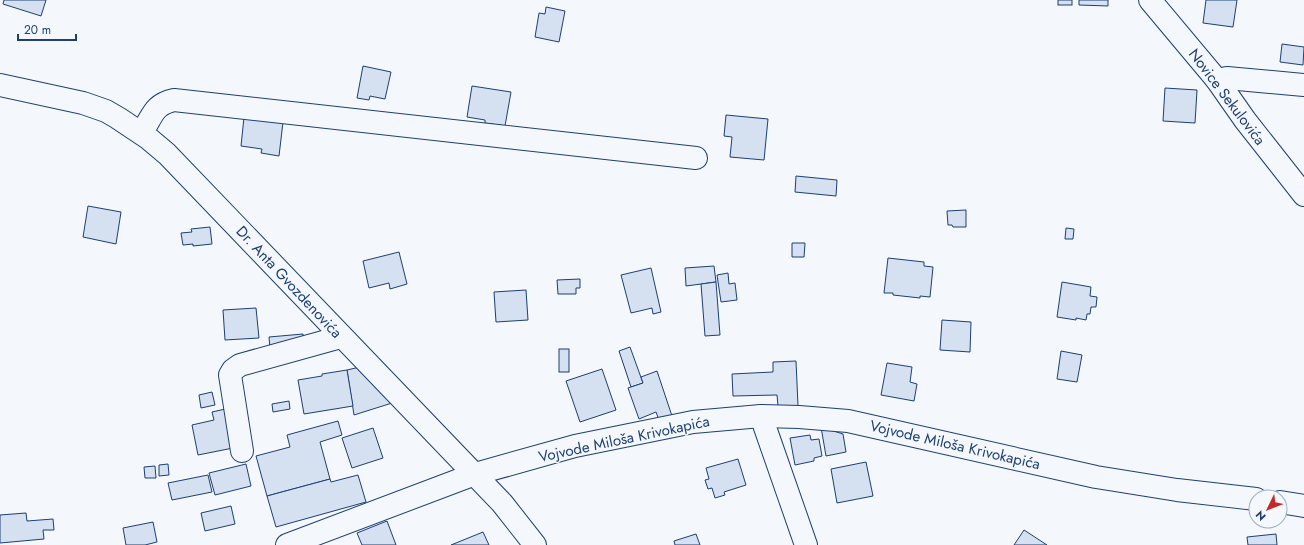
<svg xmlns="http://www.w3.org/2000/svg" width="1304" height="545" font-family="Jost,sans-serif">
  <rect width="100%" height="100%" fill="#f4f7fb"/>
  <g fill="#d5e0f0" stroke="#1d3f73">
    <path d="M 4,0 L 46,0 L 41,16 L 3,4 Z"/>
    <rect x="1058" y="0" width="14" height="5"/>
    <path d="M 1079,0 L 1108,0 L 1108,6 L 1079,5 Z"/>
    <path d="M 1206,0 L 1237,0 L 1233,27 L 1203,23 Z"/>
    <path d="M 546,7 L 565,11 L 559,42 L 535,37 L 539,13 L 545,14 Z"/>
    <path d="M 1282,44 L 1304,47 L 1303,65 L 1280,62 Z"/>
    <path d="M 363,66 L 391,72 L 385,99 L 370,96 L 369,100 L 357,98 Z"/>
    <path d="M 472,86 L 511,92 L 505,126 L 485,123 L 485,120 L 467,117 Z"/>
    <path d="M 1165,88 L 1197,90 L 1195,123 L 1163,121 Z"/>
    <path d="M 726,115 L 768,119 L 764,160 L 730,157 L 732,137 L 724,136 Z"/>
    <path d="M 244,117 L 283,122 L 279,156 L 261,153 L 262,149 L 241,146 Z"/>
    <path d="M 796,176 L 837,180 L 836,196 L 795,192 Z"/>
    <path d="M 88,206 L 121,212 L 116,244 L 83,237 Z"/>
    <path d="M 966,210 L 966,227 L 953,227 L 952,225 L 948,225 L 947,211 Z"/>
    <path d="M 210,227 L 212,244 L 193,246 L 193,244 L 183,245 L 181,233 L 192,232 L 191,229 Z"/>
    <path d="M 1066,228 L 1074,229 L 1073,239 L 1065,239 Z"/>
    <path d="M 792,243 L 805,243 L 804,257 L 792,257 Z"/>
    <path d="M 399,252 L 407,284 L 390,289 L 389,283 L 369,288 L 363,261 Z"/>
    <path d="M 888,258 L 924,262 L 924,266 L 933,267 L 930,297 L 920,296 L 920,298 L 893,295 L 893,293 L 884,293 Z"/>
    <path d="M 714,266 L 716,282 L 686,286 L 685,268 Z"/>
    <path d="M 651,268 L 661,312 L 653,314 L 652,308 L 631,313 L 621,275 Z"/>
    <path d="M 728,273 L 729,284 L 735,283 L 737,300 L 721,302 L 717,275 Z"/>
    <path d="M 580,279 L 580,288 L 576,288 L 576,294 L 558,294 L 557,280 Z"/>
    <path d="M 716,282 L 720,335 L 705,336 L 701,284 Z"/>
    <path d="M 1062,282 L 1091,287 L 1090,296 L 1097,297 L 1096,307 L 1091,307 L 1090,314 L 1087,314 L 1086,320 L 1076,318 L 1076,320 L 1057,317 Z"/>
    <path d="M 526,290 L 528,320 L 496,322 L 494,292 Z"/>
    <path d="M 256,308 L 259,338 L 225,340 L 223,310 Z"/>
    <path d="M 942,320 L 971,322 L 970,352 L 940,350 Z"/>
    <path d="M 303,334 L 305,346 L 270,349 L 269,337 Z"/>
    <path d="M 630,347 L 643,383 L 631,387 L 619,351 Z"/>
    <rect x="559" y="349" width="10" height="23"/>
    <path d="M 1061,351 L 1082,355 L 1077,382 L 1057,379 Z"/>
    <path d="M 796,361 L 798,406 L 778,406 L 777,395 L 733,396 L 732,374 L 773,372 L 773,362 Z"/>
    <path d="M 887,363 L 912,367 L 910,382 L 917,384 L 914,401 L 881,395 Z"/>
    <path d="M 360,367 L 392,403 L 354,415 L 347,370 Z"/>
    <path d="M 602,369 L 616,410 L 580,422 L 566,381 Z"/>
    <path d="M 347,370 L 353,406 L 304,414 L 298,380 L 322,376 L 322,374 Z"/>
    <path d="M 657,371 L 672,416 L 659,420 L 656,412 L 639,419 L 628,388 L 643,383 L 641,377 Z"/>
    <path d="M 212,392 L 215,405 L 201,408 L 199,395 Z"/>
    <path d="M 289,401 L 290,409 L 273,412 L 272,404 Z"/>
    <path d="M 230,408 L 233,448 L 198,455 L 192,425 L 214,420 L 212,412 Z"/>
    <path d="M 338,421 L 342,435 L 320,442 L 330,479 L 267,496 L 256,456 L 290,447 L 287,435 Z"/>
    <path d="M 821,427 L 843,434 L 846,452 L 826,456 Z"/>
    <path d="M 373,428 L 383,458 L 352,468 L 342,438 Z"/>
    <path d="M 810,435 L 811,440 L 819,439 L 822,456 L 814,458 L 814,461 L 795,465 L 790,438 Z"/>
    <path d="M 738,459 L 746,485 L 724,492 L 725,495 L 715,498 L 712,488 L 708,489 L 705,480 L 709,479 L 706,468 Z"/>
    <path d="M 866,462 L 873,496 L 837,503 L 831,469 Z"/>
    <path d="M 168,464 L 169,475 L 159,476 L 159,465 Z"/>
    <path d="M 246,464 L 251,486 L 215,495 L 209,473 Z"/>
    <path d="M 155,466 L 156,478 L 145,478 L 144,467 Z"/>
    <path d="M 208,475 L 212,492 L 172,500 L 168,483 Z"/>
    <path d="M 358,475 L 366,502 L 276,527 L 267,496 L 330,479 L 331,482 Z"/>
    <path d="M 231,506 L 235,524 L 205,531 L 201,513 Z"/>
    <path d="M 26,513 L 27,521 L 53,519 L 54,530 L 43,530 L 44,539 L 0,543 L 0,515 Z"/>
    <path d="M 387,521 L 396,545 L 362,545 L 357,533 Z"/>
    <path d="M 153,522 L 157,542 L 145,545 L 126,545 L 123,528 Z"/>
    <path d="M 1024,530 L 1047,545 L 1014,545 Z"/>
    <path d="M 483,532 L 489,545 L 451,545 Z"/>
    <path d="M 696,534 L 700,545 L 675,545 L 674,541 Z"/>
    <path d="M 1276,534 L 1277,545 L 1248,545 L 1247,537 Z"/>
  </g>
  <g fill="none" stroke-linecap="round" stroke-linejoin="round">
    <g stroke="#1d3f73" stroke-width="24">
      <g id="minor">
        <path d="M 1150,0 L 1217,80 L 1245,120 L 1304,195"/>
        <path d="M 1217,80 L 1227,78 L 1304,85"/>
        <path d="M 0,85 L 83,103 L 106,111 L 118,118 L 148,138 L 167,154 L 502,503 L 535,545"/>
        <path d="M 141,133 C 153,117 152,105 174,100 L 696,158"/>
        <path d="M 761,416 L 806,545"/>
        <path d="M 242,451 L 230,375 L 233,370 L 240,365 L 341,337"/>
        <path d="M 1280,502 L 1304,506"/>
        <path d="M 287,545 L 475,474 L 575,446 L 693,422 L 761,416 L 799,417 L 848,421 L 1096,477 L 1177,490 L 1256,499"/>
      </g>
    </g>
    <use href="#minor" stroke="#f4f7fb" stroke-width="22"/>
  </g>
  <g text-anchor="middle" stroke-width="3" stroke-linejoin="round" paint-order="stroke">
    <g font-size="15" fill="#1d3f73" stroke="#f4f7fb">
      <text transform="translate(1227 97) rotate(53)" y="5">Novice Sekulovića</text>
      <text transform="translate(289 282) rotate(47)" y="5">Dr. Anta Gvozdenovića</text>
      <text transform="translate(624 439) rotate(-12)" y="5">Vojvode Miloša Krivokapića</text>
      <text transform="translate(955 445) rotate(13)" y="5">Vojvode Miloša Krivokapića</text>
    </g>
  </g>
  <g transform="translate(1268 509) rotate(227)"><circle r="19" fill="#f4f7fb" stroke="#9eadc5"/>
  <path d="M0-3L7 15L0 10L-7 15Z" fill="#c62828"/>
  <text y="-6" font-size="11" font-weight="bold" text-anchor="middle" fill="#1d3f73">N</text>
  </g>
  <path d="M18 34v6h58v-6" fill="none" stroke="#1d3f73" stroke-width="2"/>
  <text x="24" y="34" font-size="12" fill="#1d3f73" stroke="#f4f7fb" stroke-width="3" paint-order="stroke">20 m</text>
</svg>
